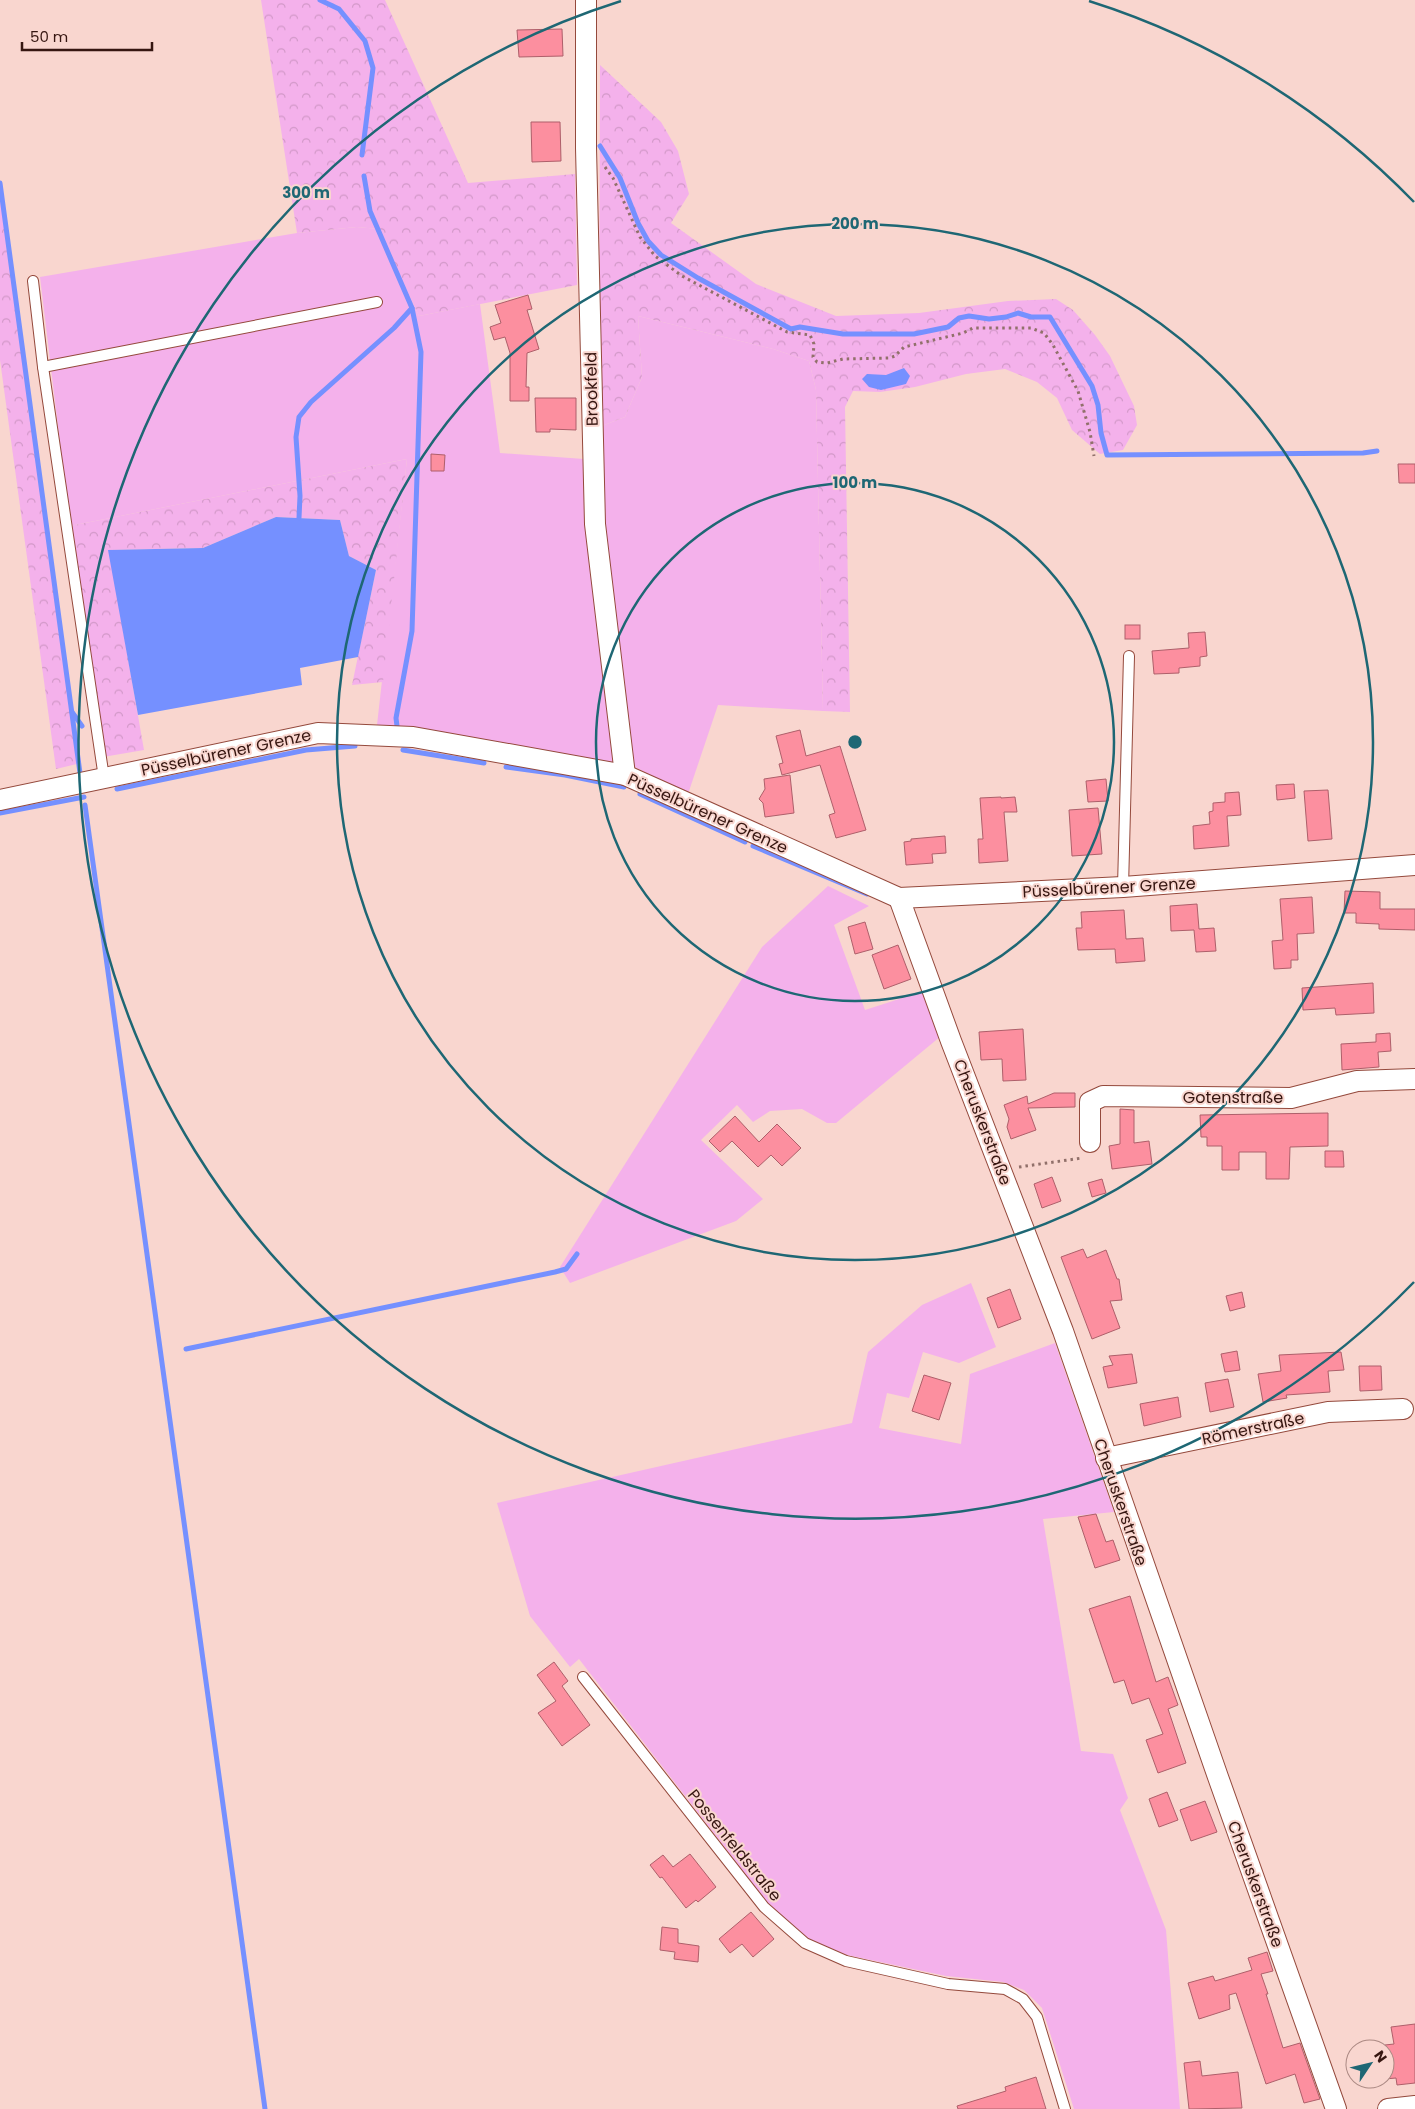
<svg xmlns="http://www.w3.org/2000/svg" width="1415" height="2109" font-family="Poppins,sans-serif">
  <defs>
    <pattern id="forest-crowns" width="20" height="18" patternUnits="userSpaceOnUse" patternTransform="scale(1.25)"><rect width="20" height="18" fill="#f4b1eb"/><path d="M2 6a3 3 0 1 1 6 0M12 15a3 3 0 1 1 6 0" fill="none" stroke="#d298c8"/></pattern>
  </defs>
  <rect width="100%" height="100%" fill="#f9d6cf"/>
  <g fill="#f4b1eb">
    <path d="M 357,227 L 379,229 L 419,316 L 480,304 L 500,453 L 584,459 L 585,528 L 617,766 L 411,727 L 377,725 L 407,459 L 70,526 L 40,277 L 297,233 Z"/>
    <path d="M 638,316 L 773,349 L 809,361 L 816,390 L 823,711 L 718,705 L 688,794 L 631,765 L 601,524 L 599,427 L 625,417 L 642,377 Z"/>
    <path d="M 828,886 L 869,906 L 834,925 L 865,1010 L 924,991 L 941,1036 L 836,1123 L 827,1123 L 802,1109 L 770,1111 L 753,1122 L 737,1105 L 701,1140 L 763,1199 L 736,1221 L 570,1283 L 560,1267 L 762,947 Z"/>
    <path d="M 971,1283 L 996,1347 L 959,1363 L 923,1352 L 909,1398 L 887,1393 L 879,1428 L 961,1444 L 970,1374 L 1055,1343 L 1114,1512 L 1043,1519 L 1081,1751 L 1113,1754 L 1128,1798 L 1120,1810 L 1166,1930 L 1180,2109 L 1074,2109 L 1042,2008 L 1024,1990 L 1003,1982 L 946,1976 L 847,1955 L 809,1939 L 768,1903 L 579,1659 L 570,1667 L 530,1616 L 497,1503 L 852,1423 L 868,1352 L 922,1305 Z"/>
  </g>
  <g fill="url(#forest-crowns)">
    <path d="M 261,0 L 385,0 L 468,183 L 575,174 L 577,285 L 419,316 L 378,229 L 357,227 L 297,233 Z"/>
    <path d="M 600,65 L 661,122 L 678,151 L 689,194 L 671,223 L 756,284 L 836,316 L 919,313 L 1008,301 L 1056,299 L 1073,310 L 1095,335 L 1110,356 L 1134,406 L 1137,425 L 1123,450 L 1100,454 L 1072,430 L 1057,398 L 1037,382 L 1005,369 L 966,374 L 915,387 L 880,392 L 853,391 L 845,407 L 850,712 L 823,711 L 816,390 L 809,361 L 773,349 L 638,316 L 642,377 L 625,417 L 599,427 Z"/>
    <path d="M 0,188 L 81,763 L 56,769 L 0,360 Z"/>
    <path d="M 407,459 L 383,682 L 352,685 L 376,570 L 349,556 L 340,520 L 276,517 L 203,548 L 109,550 L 144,750 L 103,757 L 70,526 Z"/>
  </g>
  <g fill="#7590ff">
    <path d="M 904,368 L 910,376 L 906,384 L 881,390 L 869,387 L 862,379 L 867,374 L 886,375 Z"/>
    <path d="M 276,517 L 340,520 L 349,556 L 376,570 L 358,657 L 300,668 L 302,685 L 138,715 L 108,550 L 203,548 Z"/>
  </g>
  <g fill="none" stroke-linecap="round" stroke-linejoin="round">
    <g stroke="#7590ff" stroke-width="5">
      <path d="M 320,0 L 339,9 L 365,41 L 373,68 L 362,155"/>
      <path d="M 600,146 L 620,178 L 638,223 L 648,241 L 661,255 L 698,278 L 791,329 L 800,327 L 843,334 L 914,334 L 948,327 L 959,318 L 969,316 L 989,319 L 1006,317 L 1018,313 L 1031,317 L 1050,317 L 1092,386 L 1098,405 L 1101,433 L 1107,455 L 1363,453 L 1377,451"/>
      <path d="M 364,176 L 370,211 L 412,308 L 421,352 L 412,631 L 396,718 L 397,726"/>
      <path d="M 0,183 L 80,773"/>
      <path d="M 299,518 L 300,496 L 296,437 L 299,417 L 311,402 L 394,328 L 412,308"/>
      <path d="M 72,712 L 82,726"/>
      <path d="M 403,750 L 484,763"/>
      <path d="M 506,767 L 565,775 L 624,787"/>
      <path d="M 117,789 L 306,750 L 355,746"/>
      <path d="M 640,794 L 745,842"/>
      <path d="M 85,805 L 265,2109"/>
      <path d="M 0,813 L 84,797"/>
      <path d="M 753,846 L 867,894"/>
      <path d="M 186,1349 L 555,1272 L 566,1269 L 577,1254"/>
    </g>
  </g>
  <g fill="#fc8f9f" stroke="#ae5f6a">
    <path d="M 562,29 L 563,56 L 519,57 L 517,30 Z"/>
    <path d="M 531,122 L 560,122 L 561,161 L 532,162 Z"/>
    <path d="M 528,295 L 532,309 L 527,310 L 539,349 L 527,353 L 526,387 L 529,387 L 529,401 L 510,401 L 510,353 L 505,337 L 494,340 L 490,327 L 501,323 L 495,305 Z"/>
    <path d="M 535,398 L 576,398 L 576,430 L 550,429 L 550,432 L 536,432 Z"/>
    <path d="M 431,454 L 445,455 L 444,471 L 431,471 Z"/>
    <path d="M 1398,464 L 1415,464 L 1415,483 L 1399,483 Z"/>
    <rect x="1125" y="625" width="15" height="14"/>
    <path d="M 1205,632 L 1207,656 L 1200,657 L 1200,666 L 1179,668 L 1179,673 L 1154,674 L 1152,651 L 1189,648 L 1188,633 Z"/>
    <path d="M 800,730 L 806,756 L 840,746 L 866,830 L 836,838 L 829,815 L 835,813 L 820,765 L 782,775 L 779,764 L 783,763 L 776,736 Z"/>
    <path d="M 790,775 L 794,813 L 765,817 L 763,803 L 759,799 L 765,789 L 764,779 Z"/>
    <path d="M 1106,779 L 1108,801 L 1088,802 L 1086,781 Z"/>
    <path d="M 1294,784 L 1295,798 L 1277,800 L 1276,785 Z"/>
    <path d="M 1328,790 L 1332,839 L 1308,841 L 1304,791 Z"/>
    <path d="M 1239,792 L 1241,815 L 1227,816 L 1229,846 L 1194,849 L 1193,826 L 1210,824 L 1209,812 L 1213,811 L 1213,803 L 1225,802 L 1225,793 Z"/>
    <path d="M 1001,797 L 1001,798 L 1015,797 L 1017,812 L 1004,812 L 1008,861 L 979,863 L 978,839 L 983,839 L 980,798 Z"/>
    <path d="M 1098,808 L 1102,854 L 1072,856 L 1069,810 Z"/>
    <path d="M 945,836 L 946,853 L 932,854 L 933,863 L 906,865 L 904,842 L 911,841 L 911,839 Z"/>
    <path d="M 1345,891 L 1380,892 L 1380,909 L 1415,909 L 1415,930 L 1379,929 L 1379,924 L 1356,923 L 1356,913 L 1344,913 Z"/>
    <path d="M 1312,897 L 1314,933 L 1297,934 L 1298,960 L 1291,960 L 1291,968 L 1274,969 L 1272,941 L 1283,940 L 1280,899 Z"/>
    <path d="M 1197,904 L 1199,929 L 1214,928 L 1216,951 L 1196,952 L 1194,930 L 1171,931 L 1170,906 Z"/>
    <path d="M 1124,910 L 1126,939 L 1143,938 L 1145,961 L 1116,963 L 1115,949 L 1078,950 L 1076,928 L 1082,928 L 1081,912 Z"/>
    <path d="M 865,922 L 873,949 L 855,954 L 848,927 Z"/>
    <path d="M 898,945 L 911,979 L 884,989 L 872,955 Z"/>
    <path d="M 1373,983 L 1374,1013 L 1336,1015 L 1335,1008 L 1303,1010 L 1302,988 Z"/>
    <path d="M 1023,1029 L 1026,1080 L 1003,1081 L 1002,1059 L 981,1060 L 979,1032 Z"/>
    <path d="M 1390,1033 L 1391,1051 L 1378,1052 L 1379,1067 L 1342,1070 L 1341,1044 L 1376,1042 L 1376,1034 Z"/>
    <path d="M 1054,1093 L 1075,1093 L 1075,1107 L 1028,1108 L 1036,1130 L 1011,1139 L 1007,1127 L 1009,1119 L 1004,1105 L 1027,1096 L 1028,1104 Z"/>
    <path d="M 1120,1109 L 1134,1110 L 1134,1143 L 1149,1141 L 1152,1164 L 1112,1169 L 1109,1146 L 1120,1144 Z"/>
    <path d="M 1328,1113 L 1328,1146 L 1290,1147 L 1289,1179 L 1266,1179 L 1266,1152 L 1239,1152 L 1239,1170 L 1222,1170 L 1222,1146 L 1207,1146 L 1207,1137 L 1201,1137 L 1200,1115 Z"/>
    <path d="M 735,1116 L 759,1142 L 777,1124 L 801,1148 L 782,1166 L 771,1155 L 758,1167 L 732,1141 L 720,1152 L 709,1141 Z"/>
    <path d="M 1325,1151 L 1343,1151 L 1344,1167 L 1325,1167 Z"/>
    <path d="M 1052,1177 L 1061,1201 L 1042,1208 L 1034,1184 Z"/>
    <path d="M 1102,1179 L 1106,1193 L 1092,1197 L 1088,1183 Z"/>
    <path d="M 1083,1249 L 1087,1258 L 1106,1250 L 1117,1279 L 1119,1279 L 1122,1300 L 1110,1301 L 1120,1328 L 1092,1339 L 1061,1257 Z"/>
    <path d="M 1010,1289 L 1021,1319 L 998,1328 L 987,1298 Z"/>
    <path d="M 1242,1292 L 1245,1307 L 1230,1311 L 1226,1296 Z"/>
    <path d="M 1237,1351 L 1240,1370 L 1225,1372 L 1221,1354 Z"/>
    <path d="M 1341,1352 L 1344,1370 L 1328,1371 L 1330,1392 L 1286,1395 L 1287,1398 L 1263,1402 L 1258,1374 L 1281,1371 L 1279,1355 Z"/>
    <path d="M 1132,1354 L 1137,1383 L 1108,1388 L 1103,1367 L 1113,1365 L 1109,1356 Z"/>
    <path d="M 1359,1366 L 1381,1366 L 1382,1390 L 1360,1391 Z"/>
    <path d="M 924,1375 L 951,1383 L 939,1420 L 912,1411 Z"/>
    <path d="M 1228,1379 L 1234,1407 L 1210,1412 L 1205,1383 Z"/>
    <path d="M 1178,1397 L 1181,1417 L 1144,1426 L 1140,1404 Z"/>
    <path d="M 1096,1514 L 1106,1542 L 1113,1540 L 1120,1560 L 1095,1568 L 1078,1517 Z"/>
    <path d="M 1130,1596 L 1156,1682 L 1168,1677 L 1178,1705 L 1168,1709 L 1186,1763 L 1158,1773 L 1146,1740 L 1163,1734 L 1149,1698 L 1132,1704 L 1124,1680 L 1114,1683 L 1089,1609 Z"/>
    <path d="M 554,1662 L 568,1681 L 562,1686 L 590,1725 L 562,1746 L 538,1713 L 556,1701 L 537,1675 Z"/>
    <path d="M 1167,1792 L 1178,1820 L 1159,1827 L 1149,1799 Z"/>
    <path d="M 1205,1801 L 1217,1832 L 1191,1841 L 1180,1810 Z"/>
    <path d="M 690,1854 L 716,1887 L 698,1902 L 696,1900 L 686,1908 L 662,1877 L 660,1878 L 650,1865 L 663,1855 L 673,1867 Z"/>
    <path d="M 751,1912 L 774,1939 L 753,1957 L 742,1944 L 730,1953 L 719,1939 Z"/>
    <path d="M 662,1927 L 678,1929 L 678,1943 L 699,1946 L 698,1962 L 674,1959 L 675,1952 L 660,1950 Z"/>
    <path d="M 1267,1952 L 1273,1971 L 1261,1974 L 1268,1994 L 1266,1994 L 1283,2048 L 1300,2043 L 1320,2099 L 1304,2103 L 1295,2074 L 1266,2084 L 1236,1993 L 1229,1995 L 1230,2009 L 1199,2019 L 1188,1983 L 1213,1976 L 1215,1981 L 1252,1970 L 1248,1958 Z"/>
    <path d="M 1415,2024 L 1415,2083 L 1397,2085 L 1396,2078 L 1385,2079 L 1385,2045 L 1394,2044 L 1391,2027 Z"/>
    <path d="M 1200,2061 L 1202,2076 L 1238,2072 L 1242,2108 L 1189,2109 L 1184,2063 Z"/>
    <path d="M 1036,2077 L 1046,2109 L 958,2109 L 957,2106 L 1006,2091 L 1005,2087 Z"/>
  </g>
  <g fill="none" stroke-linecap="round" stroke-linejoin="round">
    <g stroke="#94493c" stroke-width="12">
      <g id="lane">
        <path d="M 33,281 L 43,367 L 104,778"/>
        <path d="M 43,367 L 377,302"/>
        <path d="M 1123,887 L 1129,656"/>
        <path d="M 583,1677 L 764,1907 L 805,1943 L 846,1961 L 948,1984 L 1005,1989 L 1023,1999 L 1037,2017 L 1065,2109"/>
      </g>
    </g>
    <g stroke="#94493c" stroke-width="22">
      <g id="street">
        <path d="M 586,0 L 586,148 L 595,524 L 625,775"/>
        <path d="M 0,800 L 318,733 L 413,737 L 625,775 L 899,898 L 1123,887 L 1415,865"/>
        <path d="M 899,898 L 951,1041 L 1063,1331 L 1218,1777 L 1336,2109"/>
        <path d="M 1090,1142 L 1090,1102 L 1103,1096 L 1291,1098 L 1357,1081 L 1415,1079"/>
        <path d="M 1106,1458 L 1328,1412 L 1403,1409"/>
        <path d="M 1388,2109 L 1415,2106"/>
      </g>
    </g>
    <g stroke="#91706a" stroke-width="3" stroke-dasharray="2.5 4" stroke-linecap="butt">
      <path d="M 605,167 L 613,178 L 640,237 L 655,256 L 682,276 L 787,332 L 810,335 L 814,344 L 813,357 L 817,362 L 827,363 L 843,359 L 890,358 L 895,356 L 904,347 L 963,333 L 973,328 L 1031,328 L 1044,333 L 1053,345 L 1078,391 L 1090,432 L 1094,456"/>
      <path d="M 1019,1167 L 1082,1158"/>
    </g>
    <use href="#lane" stroke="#fff" stroke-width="10"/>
    <use href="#street" stroke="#fff" stroke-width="20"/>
  </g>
  <g fill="none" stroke="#1e6774" stroke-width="2.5">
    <circle cx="855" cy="742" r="259"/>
    <circle cx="855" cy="742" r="518"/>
    <path d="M1414 1282A777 777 0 1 1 621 1M1089 1A777 777 0 0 1 1414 202"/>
  </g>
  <g text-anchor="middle" stroke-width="4" stroke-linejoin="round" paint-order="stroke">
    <g font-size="16" fill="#361611" stroke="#f9d6cf">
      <text transform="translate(591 389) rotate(-91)" y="6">Brookfeld</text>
      <text transform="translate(226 752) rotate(-12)" y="6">Püsselbürener Grenze</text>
      <text transform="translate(708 813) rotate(24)" y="6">Püsselbürener Grenze</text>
      <text transform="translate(1109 887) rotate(-3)" y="6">Püsselbürener Grenze</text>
      <text x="1233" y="1103">Gotenstraße</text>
      <text transform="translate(983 1122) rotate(69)" y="6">Cheruskerstraße</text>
      <text transform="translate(1253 1428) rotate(-12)" y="6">Römerstraße</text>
      <text transform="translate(1121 1502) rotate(71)" y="6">Cheruskerstraße</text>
      <text transform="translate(735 1845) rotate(51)" y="6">Possenfeldstraße</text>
      <text transform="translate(1256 1884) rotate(70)" y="6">Cheruskerstraße</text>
    </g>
  </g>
  <circle cx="855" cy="742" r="8" fill="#1e6774" stroke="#f9d6cf" stroke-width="2.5"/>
  <g font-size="15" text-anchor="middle" font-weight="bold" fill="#1e6774" stroke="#f9d6cf" stroke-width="4" stroke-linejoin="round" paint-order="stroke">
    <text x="306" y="198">300 m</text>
    <text x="855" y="229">200 m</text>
    <text x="855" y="488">100 m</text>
  </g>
  <g transform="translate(1370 2064) rotate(55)"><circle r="24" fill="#f9d6cf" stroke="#ab8983"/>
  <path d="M0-4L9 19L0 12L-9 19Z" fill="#1e6774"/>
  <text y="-8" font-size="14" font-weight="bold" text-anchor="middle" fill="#361611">N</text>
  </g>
  <path d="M22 42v8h130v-8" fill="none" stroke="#361611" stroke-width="2.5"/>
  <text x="30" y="42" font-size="15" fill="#361611" stroke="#f9d6cf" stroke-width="4" paint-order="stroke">50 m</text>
</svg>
